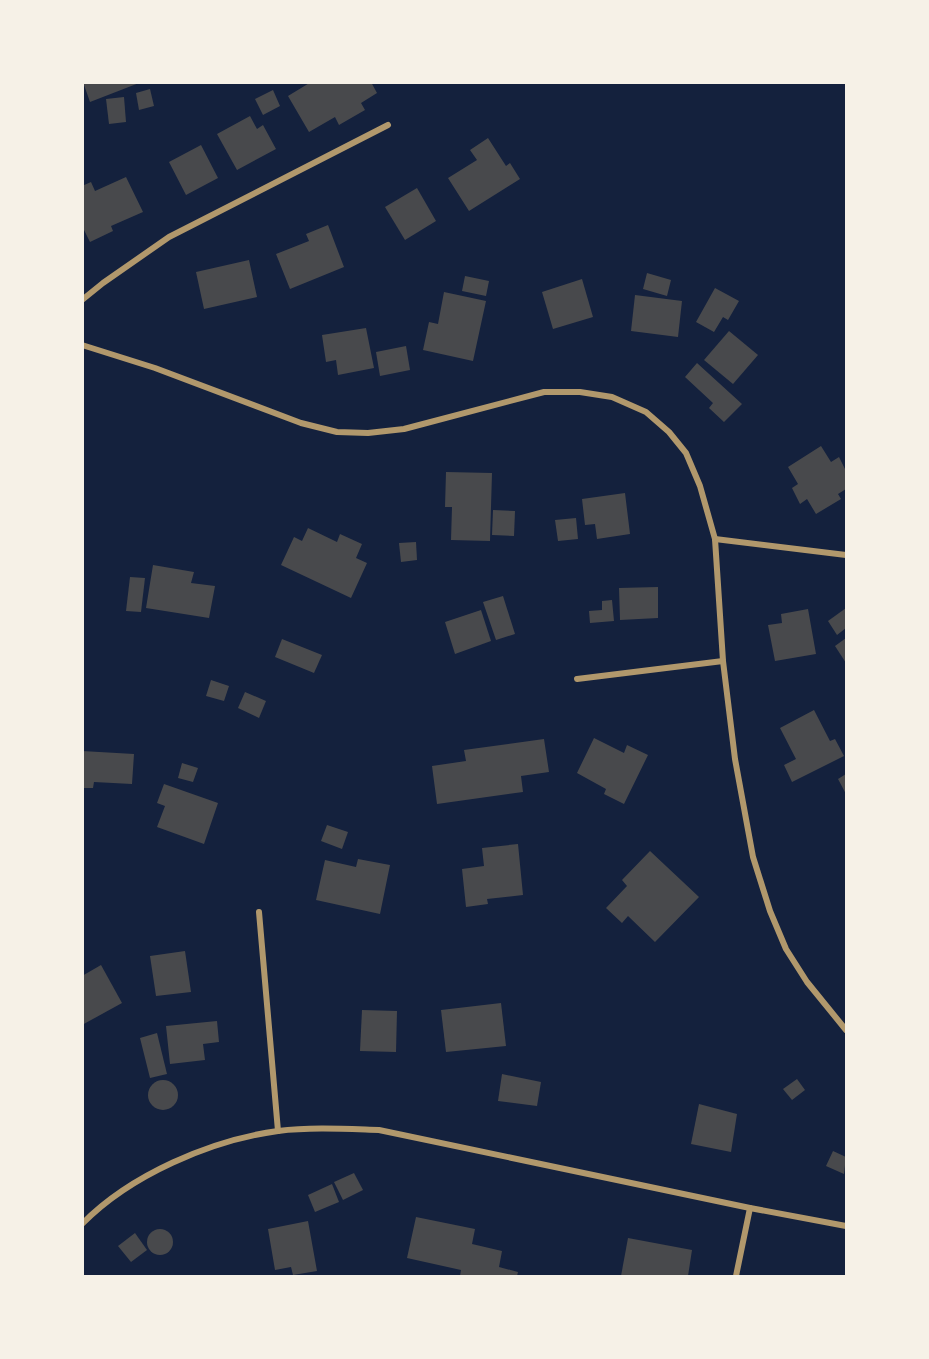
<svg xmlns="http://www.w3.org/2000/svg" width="929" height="1359" font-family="'Sofia Sans Condensed',sans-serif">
  <rect width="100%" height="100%" fill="#14213d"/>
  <g fill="#48494c">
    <path d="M 83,82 L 139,82 L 139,83 L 90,102 Z"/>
    <path d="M 311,82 L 371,82 L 377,93 L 361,103 L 365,110 L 339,125 L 335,117 L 309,132 L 288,96 Z"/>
    <path d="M 150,89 L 154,106 L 139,110 L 136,93 Z"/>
    <path d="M 273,90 L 280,106 L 263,115 L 255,99 Z"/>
    <path d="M 124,97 L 126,122 L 109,124 L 106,99 Z"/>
    <path d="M 250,116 L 257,129 L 263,125 L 276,149 L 237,170 L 217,134 Z"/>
    <path d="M 488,138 L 506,166 L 510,163 L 520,179 L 469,211 L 448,178 L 477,160 L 470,150 Z"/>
    <path d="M 201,145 L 218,178 L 186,195 L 169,162 Z"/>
    <path d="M 126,177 L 143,212 L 111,226 L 113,231 L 90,242 L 82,226 L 82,186 L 91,182 L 95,191 Z"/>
    <path d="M 417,188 L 436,221 L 405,240 L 385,207 Z"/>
    <path d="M 328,225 L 344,267 L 290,289 L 276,254 L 309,241 L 306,234 Z"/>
    <path d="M 249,260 L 257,297 L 204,309 L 196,272 Z"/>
    <path d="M 647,273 L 671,280 L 667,296 L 643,289 Z"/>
    <path d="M 465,276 L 489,281 L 486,296 L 462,291 Z"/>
    <path d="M 582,279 L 593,317 L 553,329 L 542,292 Z"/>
    <path d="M 715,288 L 739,301 L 728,320 L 723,317 L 714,332 L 696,322 Z"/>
    <path d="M 444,292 L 486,301 L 473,361 L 423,350 L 429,322 L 438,324 Z"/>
    <path d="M 635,295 L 682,301 L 678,337 L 631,331 Z"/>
    <path d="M 366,328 L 374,368 L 338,375 L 336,360 L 326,362 L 322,335 Z"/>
    <path d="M 729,331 L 758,355 L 733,384 L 704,360 Z"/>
    <path d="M 406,346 L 410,370 L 380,376 L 376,352 Z"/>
    <path d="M 697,363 L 742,404 L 724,422 L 709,408 L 713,403 L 685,377 Z"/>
    <path d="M 821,446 L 831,462 L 839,457 L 846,471 L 846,489 L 838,494 L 841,499 L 816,514 L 807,499 L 800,504 L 792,488 L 798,484 L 788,467 Z"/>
    <path d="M 446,472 L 492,473 L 490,541 L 451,540 L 452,507 L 445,507 Z"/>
    <path d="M 625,493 L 630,534 L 597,539 L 595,524 L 585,525 L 582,499 Z"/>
    <path d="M 493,510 L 515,511 L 514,536 L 492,535 Z"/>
    <path d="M 576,518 L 578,539 L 558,541 L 555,520 Z"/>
    <path d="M 308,528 L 337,542 L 340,534 L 362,544 L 356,558 L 367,563 L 351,598 L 281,565 L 294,537 L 302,541 Z"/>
    <path d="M 416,542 L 417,560 L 401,562 L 399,543 Z"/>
    <path d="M 153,565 L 194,572 L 191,583 L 215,586 L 209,618 L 146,608 Z"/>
    <path d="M 130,577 L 145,578 L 141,612 L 126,611 Z"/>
    <path d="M 658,587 L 658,618 L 620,620 L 619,588 Z"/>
    <path d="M 503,596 L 515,634 L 496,640 L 483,602 Z"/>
    <path d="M 612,600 L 614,621 L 590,623 L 589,611 L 602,610 L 602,601 Z"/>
    <path d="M 846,608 L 846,628 L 837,635 L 828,621 Z"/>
    <path d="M 808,609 L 816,654 L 775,661 L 768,625 L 782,623 L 781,614 Z"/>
    <path d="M 481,610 L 491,641 L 455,654 L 445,622 Z"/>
    <path d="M 846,638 L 846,663 L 835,646 Z"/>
    <path d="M 282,639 L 322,655 L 314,673 L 275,657 Z"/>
    <path d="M 211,680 L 229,686 L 224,701 L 206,696 Z"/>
    <path d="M 245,692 L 266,701 L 259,718 L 238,708 Z"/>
    <path d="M 814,710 L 830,741 L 835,739 L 844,756 L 792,782 L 784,765 L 796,759 L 780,728 Z"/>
    <path d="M 594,738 L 624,753 L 627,745 L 648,755 L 624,804 L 604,794 L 606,789 L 577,773 Z"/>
    <path d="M 544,739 L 549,772 L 521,776 L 523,792 L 437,804 L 432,766 L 466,761 L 464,750 Z"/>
    <path d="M 82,751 L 134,754 L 132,784 L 94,782 L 93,788 L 82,788 Z"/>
    <path d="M 182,763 L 198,768 L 193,782 L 178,778 Z"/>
    <path d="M 846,774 L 846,794 L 838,779 Z"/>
    <path d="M 164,784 L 218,803 L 204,844 L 157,827 L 165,806 L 157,803 Z"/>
    <path d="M 327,825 L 348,832 L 342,849 L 321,841 Z"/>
    <path d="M 518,844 L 523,895 L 487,899 L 488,904 L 466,907 L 462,869 L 484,866 L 482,848 Z"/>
    <path d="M 650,851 L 699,897 L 655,942 L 628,916 L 622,923 L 606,908 L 627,886 L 622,880 Z"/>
    <path d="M 358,859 L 390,865 L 380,914 L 316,900 L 325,860 L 356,867 Z"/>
    <path d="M 185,951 L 191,992 L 156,996 L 150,956 Z"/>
    <path d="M 101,965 L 122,1003 L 82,1025 L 82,976 Z"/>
    <path d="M 501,1003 L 506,1046 L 446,1052 L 441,1010 Z"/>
    <path d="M 362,1010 L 397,1011 L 396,1052 L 360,1051 Z"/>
    <path d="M 217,1021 L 219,1042 L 203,1044 L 205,1060 L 170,1064 L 166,1026 Z"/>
    <path d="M 157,1033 L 167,1074 L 150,1078 L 140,1038 Z"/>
    <path d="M 502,1074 L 541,1082 L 537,1106 L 498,1101 Z"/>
    <path d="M 797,1079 L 805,1090 L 792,1100 L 783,1089 Z"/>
    <circle cx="163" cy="1095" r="15"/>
    <path d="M 699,1104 L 737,1114 L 731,1152 L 691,1144 Z"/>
    <path d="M 833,1151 L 846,1157 L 844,1174 L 826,1166 Z"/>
    <path d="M 354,1173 L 363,1190 L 343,1200 L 334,1182 Z"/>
    <path d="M 332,1184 L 339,1202 L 315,1212 L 308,1195 Z"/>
    <path d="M 416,1217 L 475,1229 L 472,1244 L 502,1251 L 499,1267 L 518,1272 L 517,1276 L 460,1276 L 461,1270 L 407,1258 Z"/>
    <path d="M 308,1221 L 317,1271 L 293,1275 L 291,1267 L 275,1270 L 268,1229 Z"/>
    <circle cx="160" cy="1242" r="13"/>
    <path d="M 135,1233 L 147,1250 L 131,1262 L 118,1246 Z"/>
    <path d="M 628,1238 L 692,1250 L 688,1276 L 621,1276 Z"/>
  </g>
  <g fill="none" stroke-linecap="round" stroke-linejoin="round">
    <g stroke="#b1986c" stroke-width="6">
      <path d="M 82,300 L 103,283 L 169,237 L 388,125"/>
      <path d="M 82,345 L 155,368 L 301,423 L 337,432 L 368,433 L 404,429 L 544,392 L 580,392 L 612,397 L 646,412 L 669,432 L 686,453 L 700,486 L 715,539 L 723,661 L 735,759 L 753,857 L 770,911 L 786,949 L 807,982 L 846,1030"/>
      <path d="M 715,539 L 846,555"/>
      <path d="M 577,679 L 723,661"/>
      <path d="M 259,912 L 278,1131"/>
      <path d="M 82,1224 C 130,1175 211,1140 278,1131 C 311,1127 346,1129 379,1130 L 750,1208 L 846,1226"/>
      <path d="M 736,1276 L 750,1208"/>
    </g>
  </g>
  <rect width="929" height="1359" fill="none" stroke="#f6f1e7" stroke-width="168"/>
</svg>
